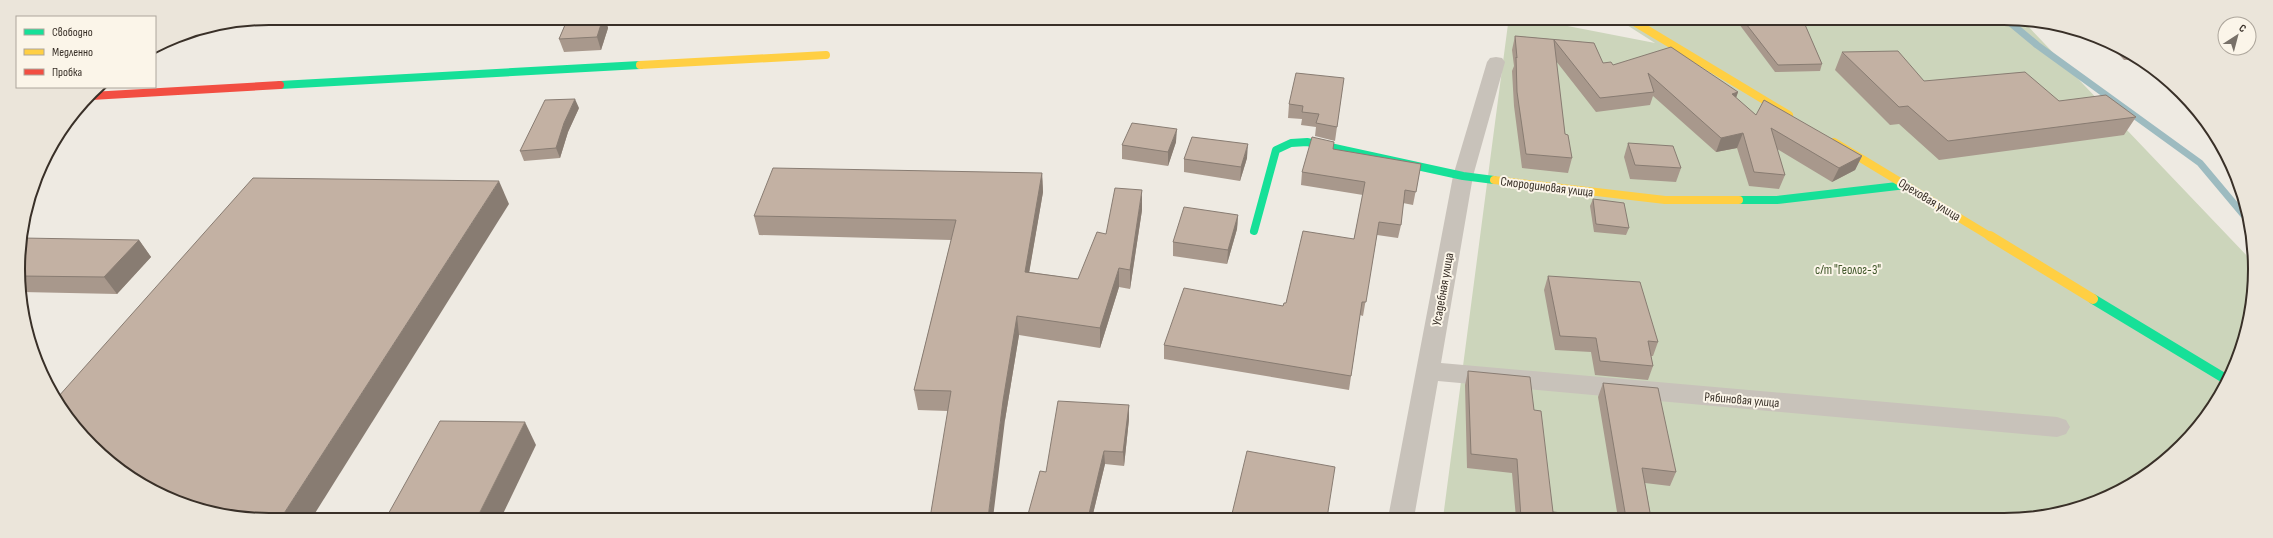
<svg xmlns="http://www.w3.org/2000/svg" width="2273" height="538" font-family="'Sofia Sans Condensed',sans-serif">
  <rect width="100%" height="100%" fill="#eeeae2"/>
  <path fill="#ccd5bb" d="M 1619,20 L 2022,20 L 2250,259 L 2253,302 L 2229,380 L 2181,447 L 2115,494 L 2037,518 L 1443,518 L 1508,24 L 1547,22 L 1655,43 Z"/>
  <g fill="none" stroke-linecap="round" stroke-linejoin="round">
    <path stroke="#9dbbc0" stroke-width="7" d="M 2007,20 L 2037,45 L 2200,163 L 2247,219"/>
    <path fill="#c8c2ba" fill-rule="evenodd" d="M 1496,57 L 1502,58 L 1505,62 L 1473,176 L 1441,363 L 2057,417 L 2066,420 L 2070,427 L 2066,434 L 2057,437 L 1438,381 L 1414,518 L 1388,518 L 1453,176 L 1487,62 L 1490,58 Z"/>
    <g stroke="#16e098" stroke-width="8">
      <path d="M 280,85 L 640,65"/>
      <path d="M 1739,200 L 1777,200 L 1906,185"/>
      <path d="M 1254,231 L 1276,150 L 1291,143 L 1307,142 L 1463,176 L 1494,180"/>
    </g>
    <path stroke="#16e098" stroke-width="10" d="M 2093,299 L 2229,381"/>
    <g stroke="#ffcf43" stroke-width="8">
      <path d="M 1631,20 L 1789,115"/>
      <path d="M 640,65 L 826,55"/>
      <path d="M 1834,142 L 1991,237"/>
      <path d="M 1494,180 L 1665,200 L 1739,200"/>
    </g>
    <path stroke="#ffcf43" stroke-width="10" d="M 1990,236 L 2093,299"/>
    <path stroke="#f24e42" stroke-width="8" d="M 91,96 L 280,85"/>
  </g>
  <g fill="#a8988c">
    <path d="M 568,18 L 605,18 L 608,28 L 601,50 L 564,52 L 559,39 Z"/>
    <path d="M 1405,19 L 1420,19 L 1413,22 L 1408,22 Z"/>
    <path d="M 1736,20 L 1803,20 L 1822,64 L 1820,71 L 1775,72 Z"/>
    <path d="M 1515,36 L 1594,43 L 1603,63 L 1613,65 L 1738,92 L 1736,98 L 1756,115 L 1862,156 L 1855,170 L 1832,182 L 1777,149 L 1785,175 L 1779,189 L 1749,186 L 1737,148 L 1716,152 L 1653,96 L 1650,105 L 1596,112 L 1556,61 L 1565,134 L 1572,158 L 1568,173 L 1522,168 L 1514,106 L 1512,71 L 1514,66 L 1512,50 Z"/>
    <path d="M 2110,45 L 2130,52 L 2140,60 L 2124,60 Z"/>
    <path d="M 1842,52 L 1924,81 L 2059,101 L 2136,117 L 2124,135 L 1939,160 L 1899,124 L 1890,125 L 1835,70 Z"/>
    <path d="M 1342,91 L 1335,141 L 1315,136 L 1316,127 L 1301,125 L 1302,119 L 1288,118 L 1289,104 Z"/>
    <path d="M 579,108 L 568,132 L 560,158 L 524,161 L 520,151 Z"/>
    <path d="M 1176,142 L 1168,166 L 1122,159 L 1122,145 Z"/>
    <path d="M 1628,143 L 1681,168 L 1676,182 L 1630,179 L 1624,157 Z"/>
    <path d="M 1333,149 L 1421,164 L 1413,205 L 1403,203 L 1401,225 L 1398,238 L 1377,235 L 1363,316 L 1360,315 L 1349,390 L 1164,359 L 1164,345 L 1283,306 L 1354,239 L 1363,195 L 1301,185 L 1302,172 Z"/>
    <path d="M 1247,158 L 1240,181 L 1184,172 L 1184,159 Z"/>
    <path d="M 1042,173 L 1043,192 L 1029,272 L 1078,279 L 1106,234 L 1142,210 L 1130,289 L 1119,287 L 1100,348 L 1019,335 L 1005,420 L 948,411 L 918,410 L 914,390 L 951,240 L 759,235 L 754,216 Z"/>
    <path d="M 1593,199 L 1629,228 L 1626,235 L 1594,232 L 1590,206 Z"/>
    <path d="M 1238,215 L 1237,229 L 1227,264 L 1173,256 L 1173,242 Z"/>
    <path d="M 139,240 L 151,257 L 117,294 L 22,292 L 19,252 Z"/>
    <path d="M 1548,276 L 1658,342 L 1653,356 L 1651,356 L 1653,366 L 1648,380 L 1595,375 L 1591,352 L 1555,350 L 1544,290 Z"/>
    <path d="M 1468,371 L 1534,410 L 1553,512 L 1581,518 L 1516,518 L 1512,473 L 1467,468 L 1465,385 Z"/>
    <path d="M 1603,383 L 1676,472 L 1670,486 L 1645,483 L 1651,518 L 1618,518 L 1598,397 Z"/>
    <path d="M 1129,405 L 1129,419 L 1124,466 L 1105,464 L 1092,518 L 1027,518 L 1046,472 Z"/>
  </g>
  <g fill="#887c72">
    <path d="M 603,18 L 605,18 L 608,28 L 601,50 L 597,37 Z"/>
    <path d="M 1414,19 L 1420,19 L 1413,22 Z"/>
    <path d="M 1738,92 L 1733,106 L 1732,94 Z"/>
    <path d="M 575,99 L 579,108 L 568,132 L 560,158 L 556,148 L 564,123 Z"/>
    <path d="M 1177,129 L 1176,142 L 1168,166 L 1168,152 Z"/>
    <path d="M 1743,133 L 1737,148 L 1716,152 L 1721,138 Z"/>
    <path d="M 1248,144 L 1247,158 L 1240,181 L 1241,167 Z"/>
    <path d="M 1862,156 L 1855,170 L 1832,182 L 1839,168 Z"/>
    <path d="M 1042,173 L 1043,192 L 1026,291 L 1025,272 Z"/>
    <path d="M 499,181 L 509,204 L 312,518 L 281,518 Z"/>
    <path d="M 1142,190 L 1142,210 L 1130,289 L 1130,270 Z"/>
    <path d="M 1238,215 L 1237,229 L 1227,264 L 1228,250 Z"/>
    <path d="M 139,240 L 151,257 L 117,294 L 104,277 Z"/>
    <path d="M 1119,268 L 1119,287 L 1100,348 L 1100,328 Z"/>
    <path d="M 1017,316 L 1019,335 L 1005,420 L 993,518 L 988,518 L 1003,401 Z"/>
    <path d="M 1129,405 L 1129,419 L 1124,466 L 1123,452 Z"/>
    <path d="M 525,422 L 536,445 L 501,518 L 477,518 Z"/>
    <path d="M 1104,451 L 1105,464 L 1092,518 L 1088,518 Z"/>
  </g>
  <g fill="#c3b1a3" stroke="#887c72">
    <path d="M 568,18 L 603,18 L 597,37 L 559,39 Z"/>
    <path d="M 1743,20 L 1803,20 L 1822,64 L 1778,65 Z"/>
    <path d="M 1515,36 L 1594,43 L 1603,63 L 1611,62 L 1613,65 L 1671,47 L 1738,92 L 1732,94 L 1756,115 L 1764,100 L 1862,156 L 1839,168 L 1771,128 L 1785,175 L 1754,172 L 1743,133 L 1721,138 L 1648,73 L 1654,92 L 1600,98 L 1554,40 L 1565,134 L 1568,135 L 1572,158 L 1526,154 L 1517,92 L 1516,57 L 1517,58 Z"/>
    <path d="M 1898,51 L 1924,81 L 2025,72 L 2059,101 L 2106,95 L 2136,117 L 1948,141 L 1908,106 L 1899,107 L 1842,52 Z"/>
    <path d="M 1296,73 L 1344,78 L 1337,127 L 1316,123 L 1319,114 L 1302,112 L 1303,106 L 1289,104 Z"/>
    <path d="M 575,99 L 564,123 L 556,148 L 520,151 L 545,100 Z"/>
    <path d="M 1132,123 L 1177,129 L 1168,152 L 1122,145 Z"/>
    <path d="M 1192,137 L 1248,144 L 1241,167 L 1184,159 Z"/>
    <path d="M 1312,137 L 1334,142 L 1333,149 L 1421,164 L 1416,192 L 1405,190 L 1401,225 L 1379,222 L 1366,302 L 1362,302 L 1351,376 L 1164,345 L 1184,288 L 1283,306 L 1284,303 L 1286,303 L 1303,231 L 1354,239 L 1365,182 L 1302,172 Z"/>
    <path d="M 1628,143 L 1673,146 L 1681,168 L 1635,165 Z"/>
    <path d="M 773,168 L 1042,173 L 1025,272 L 1078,279 L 1097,232 L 1106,234 L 1115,188 L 1142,190 L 1130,270 L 1119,268 L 1100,328 L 1017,316 L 1003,401 L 988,518 L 930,518 L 951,391 L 914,390 L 956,220 L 754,216 Z"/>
    <path d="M 253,178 L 499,181 L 281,518 L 236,518 L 143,486 L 70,422 L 58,397 Z"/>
    <path d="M 1593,199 L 1624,203 L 1629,228 L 1596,224 Z"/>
    <path d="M 1184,207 L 1238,215 L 1228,250 L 1173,242 Z"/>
    <path d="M 22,238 L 139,240 L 104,277 L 21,276 L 19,252 Z"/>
    <path d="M 1548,276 L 1640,282 L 1658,342 L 1648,341 L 1653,366 L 1600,361 L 1596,338 L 1560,336 Z"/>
    <path d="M 1468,371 L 1530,377 L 1534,410 L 1541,411 L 1553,512 L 1581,515 L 1581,518 L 1521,518 L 1517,459 L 1471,454 Z"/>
    <path d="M 1603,383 L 1658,388 L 1676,472 L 1642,468 L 1651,518 L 1626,518 Z"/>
    <path d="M 1058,401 L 1129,405 L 1123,452 L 1104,451 L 1088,518 L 1027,518 L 1040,471 L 1046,472 Z"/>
    <path d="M 440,421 L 525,422 L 477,518 L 386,518 Z"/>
    <path d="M 1247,451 L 1335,467 L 1327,518 L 1231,518 Z"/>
  </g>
  <g text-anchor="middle" stroke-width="4" stroke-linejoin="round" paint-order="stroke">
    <g font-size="13" fill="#393028" stroke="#fbf5e9">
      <text transform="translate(1547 186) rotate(7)" y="5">Смородиновая улица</text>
      <text transform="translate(1930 199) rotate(31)" y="5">Ореховая улица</text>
      <text transform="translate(1442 289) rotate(-80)" y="5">Усадебная улица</text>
      <text transform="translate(1742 399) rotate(5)" y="5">Рябиновая улица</text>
    </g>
    <g font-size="13" fill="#41582b" stroke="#fbf5e9">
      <text x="1848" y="274">с/т "Геолог-3"</text>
    </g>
  </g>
  <path d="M0 0H2273V538H0ZM269 25H2004A244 244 0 0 1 2248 269V269A244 244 0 0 1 2004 513H269A244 244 0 0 1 25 269V269A244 244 0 0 1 269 25Z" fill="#ebe5da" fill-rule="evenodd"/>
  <path fill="none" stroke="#393028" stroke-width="2" d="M269 25H2004A244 244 0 0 1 2248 269V269A244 244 0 0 1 2004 513H269A244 244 0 0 1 25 269V269A244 244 0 0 1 269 25Z"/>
  <rect x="16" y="16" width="140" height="72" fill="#fbf5e9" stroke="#ada69c"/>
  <rect x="24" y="29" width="20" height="6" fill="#16e098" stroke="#ada69c"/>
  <text x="52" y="36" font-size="12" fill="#393028">Свободно</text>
  <rect x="24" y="49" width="20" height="6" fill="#ffcf43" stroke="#ada69c"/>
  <text x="52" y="56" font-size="12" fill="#393028">Медленно</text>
  <rect x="24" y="69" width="20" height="6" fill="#f24e42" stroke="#ada69c"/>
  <text x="52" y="76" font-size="12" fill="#393028">Пробка</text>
  <g transform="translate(2237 36) rotate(36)"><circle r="19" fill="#fbf5e9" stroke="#ada69c"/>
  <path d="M0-3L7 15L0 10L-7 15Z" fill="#787169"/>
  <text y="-6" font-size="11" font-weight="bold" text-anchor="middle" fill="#393028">С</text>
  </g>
</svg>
